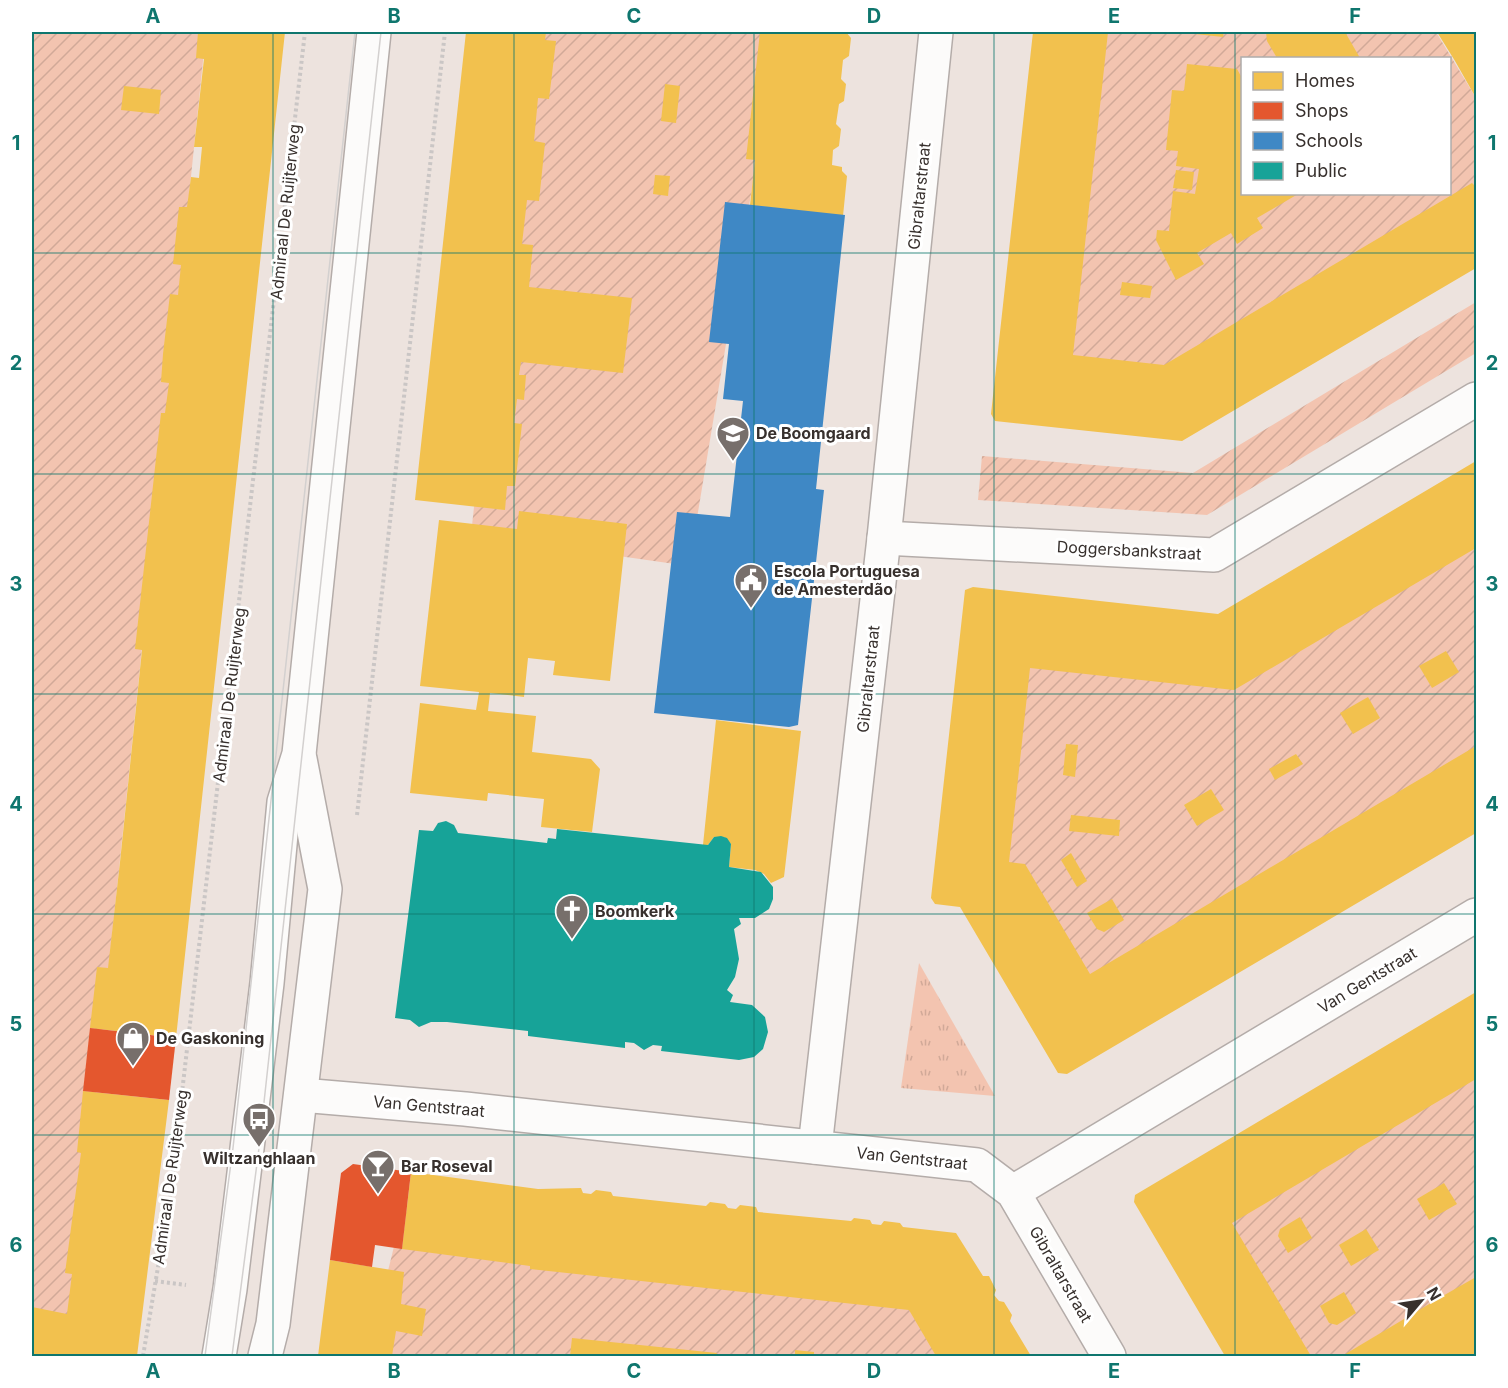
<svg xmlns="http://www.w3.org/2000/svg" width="1508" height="1388" font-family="Inter,sans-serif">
  <defs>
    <pattern id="park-tufts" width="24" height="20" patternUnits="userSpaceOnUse" patternTransform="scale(1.5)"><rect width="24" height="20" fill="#f3c4b0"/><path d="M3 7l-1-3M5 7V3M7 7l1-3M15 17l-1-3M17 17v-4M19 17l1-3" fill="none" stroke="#d1a998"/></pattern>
    <pattern id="garden-furrows" width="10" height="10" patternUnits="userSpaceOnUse" patternTransform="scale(1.5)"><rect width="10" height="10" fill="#f3c4b0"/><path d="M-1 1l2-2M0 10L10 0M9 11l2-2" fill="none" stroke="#d1a998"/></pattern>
  </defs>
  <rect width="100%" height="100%" fill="#ede3de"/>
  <path fill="url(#park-tufts)" d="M 919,963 L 995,1096 L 901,1088 Z"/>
  <g fill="url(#garden-furrows)" fill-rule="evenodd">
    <path d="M 32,32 L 206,32 L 70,1341 L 32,1334 Z"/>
    <path d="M 525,32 L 778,32 L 689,566 L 471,535 Z"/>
    <path d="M 1080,32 L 1436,32 L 1476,98 L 1476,199 L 1148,378 L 1048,359 ZM 1242,58 L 1450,58 L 1450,194 L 1242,194 Z"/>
    <path d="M 1476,302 L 1476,353 L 1207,515 L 978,500 L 982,456 L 1193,473 Z"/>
    <path d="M 1476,528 L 1476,774 L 1077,1013 L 967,854 L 997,657 L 1218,681 Z"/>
    <path d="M 1476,1052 L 1476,1315 L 1408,1356 L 1252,1356 L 1177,1232 Z"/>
    <path d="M 404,1206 L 944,1267 L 1002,1356 L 367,1356 Z"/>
  </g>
  <g fill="#f2c14e">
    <path d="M 198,32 L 285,32 L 176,1038 L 90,1028 L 97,967 L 108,968 L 120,862 L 142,650 L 135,649 L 161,413 L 165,413 L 169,383 L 161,382 L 163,354 L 170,294 L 178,295 L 181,265 L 173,264 L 179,207 L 187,207 L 191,177 L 199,178 L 202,147 L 194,147 L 204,59 L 196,58 Z"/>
    <path d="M 466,32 L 546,32 L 545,40 L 556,41 L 549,99 L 538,98 L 534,141 L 545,143 L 539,201 L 527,200 L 522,244 L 533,245 L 529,287 L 632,298 L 623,373 L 521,362 L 519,375 L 526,375 L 524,400 L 517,399 L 514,423 L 522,424 L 515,486 L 507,486 L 505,510 L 415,500 Z"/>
    <path d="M 760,32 L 846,32 L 851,38 L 849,56 L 843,60 L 841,79 L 846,84 L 844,101 L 839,104 L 836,124 L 841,129 L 839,146 L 833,150 L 832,165 L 842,167 L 842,171 L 847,176 L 843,216 L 750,205 L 755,160 L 746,159 Z"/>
    <path d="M 1033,32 L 1108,32 L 1073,355 L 1164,365 L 1472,183 L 1476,187 L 1476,268 L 1182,441 L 995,421 L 991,414 Z"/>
    <path d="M 1195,32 L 1224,32 L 1223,37 L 1195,34 Z"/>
    <path d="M 1266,32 L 1345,32 L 1360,58 L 1277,58 L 1267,41 Z"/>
    <path d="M 1437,32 L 1476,32 L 1476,98 L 1455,61 Z"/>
    <path d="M 1187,64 L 1237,69 L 1242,78 L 1242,194 L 1298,194 L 1257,218 L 1263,228 L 1237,244 L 1231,233 L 1197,253 L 1204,264 L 1176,280 L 1156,240 L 1157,230 L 1169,231 L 1173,191 L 1195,194 L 1199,169 L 1176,166 L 1178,151 L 1166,150 L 1172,90 L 1184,91 Z"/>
    <path d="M 665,84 L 680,86 L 676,123 L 661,121 Z"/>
    <path d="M 124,86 L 161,90 L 159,114 L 121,110 Z"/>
    <path d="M 1176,170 L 1194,172 L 1192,190 L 1173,188 Z"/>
    <path d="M 655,175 L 670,176 L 668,196 L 653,194 Z"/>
    <path d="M 1122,282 L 1152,286 L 1150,298 L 1120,295 Z"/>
    <path d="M 1476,461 L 1476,548 L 1234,690 L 1030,668 L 1009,862 L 1025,864 L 1090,974 L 1476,746 L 1476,833 L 1067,1074 L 1058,1073 L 960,907 L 935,904 L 931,898 L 965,590 L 973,587 L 1218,614 Z"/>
    <path d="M 519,511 L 627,524 L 610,681 L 553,675 L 555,661 L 528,658 L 524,697 L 490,693 L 488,711 L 536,716 L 532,752 L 591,759 L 600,769 L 592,832 L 541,827 L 544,799 L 488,793 L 487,801 L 410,793 L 420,703 L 476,710 L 479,692 L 420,686 L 439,520 L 517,529 Z"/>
    <path d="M 1446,651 L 1459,672 L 1432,688 L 1419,666 Z"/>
    <path d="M 1368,697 L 1380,718 L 1353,734 L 1340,713 Z"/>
    <path d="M 716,720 L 801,731 L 784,877 L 771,883 L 764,874 L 755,870 L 729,867 L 731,844 L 724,837 L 714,837 L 708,845 L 703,845 Z"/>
    <path d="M 1066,744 L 1078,745 L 1075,777 L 1063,775 Z"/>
    <path d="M 1296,754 L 1303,764 L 1275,780 L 1269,769 Z"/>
    <path d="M 1211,789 L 1224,810 L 1197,826 L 1184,805 Z"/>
    <path d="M 1071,815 L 1120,820 L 1119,836 L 1069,831 Z"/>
    <path d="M 1071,853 L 1087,881 L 1077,887 L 1061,860 Z"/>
    <path d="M 1112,899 L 1124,920 L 1104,932 L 1097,929 L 1087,913 Z"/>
    <path d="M 1476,992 L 1476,1079 L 1232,1223 L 1311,1356 L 1225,1356 L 1134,1202 L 1135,1195 Z"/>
    <path d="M 83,1091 L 169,1100 L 137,1356 L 32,1356 L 32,1307 L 67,1314 L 72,1274 L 65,1273 L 81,1153 L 77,1152 Z"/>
    <path d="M 411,1172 L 538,1189 L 581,1188 L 583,1193 L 591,1194 L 596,1190 L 611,1192 L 613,1196 L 706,1206 L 710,1202 L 725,1204 L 728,1208 L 736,1209 L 740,1205 L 756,1207 L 758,1212 L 851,1221 L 854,1218 L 870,1220 L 872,1224 L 881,1225 L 884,1221 L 900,1223 L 903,1227 L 956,1233 L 983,1276 L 989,1276 L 996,1290 L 994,1295 L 999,1301 L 1004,1302 L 1012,1315 L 1010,1321 L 1031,1356 L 936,1356 L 909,1310 L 530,1269 L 530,1266 L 402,1249 Z"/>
    <path d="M 1444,1183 L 1457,1204 L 1429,1220 L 1417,1199 Z"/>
    <path d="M 1300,1217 L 1312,1238 L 1288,1253 L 1278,1236 L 1280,1229 Z"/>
    <path d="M 1366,1229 L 1379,1250 L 1351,1266 L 1339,1245 Z"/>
    <path d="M 330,1260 L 404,1272 L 401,1304 L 426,1309 L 422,1336 L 396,1331 L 392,1356 L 318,1356 Z"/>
    <path d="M 1476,1277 L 1476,1356 L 1342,1356 L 1441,1297 Z"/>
    <path d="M 1344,1292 L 1356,1313 L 1337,1325 L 1329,1323 L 1320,1306 Z"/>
    <path d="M 572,1338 L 717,1353 L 716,1356 L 570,1356 Z"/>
    <path d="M 795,1350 L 814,1352 L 814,1356 L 795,1356 Z"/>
  </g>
  <g fill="#e4572e">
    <path d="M 90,1028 L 176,1038 L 169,1100 L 83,1091 Z"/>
    <path d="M 353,1164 L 411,1172 L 402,1249 L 375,1245 L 372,1267 L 330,1260 L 341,1173 Z"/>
  </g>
  <path fill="#3f88c5" d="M 725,202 L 845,215 L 816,489 L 824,490 L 798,725 L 789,727 L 654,713 L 677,512 L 730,517 L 743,401 L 723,399 L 729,344 L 709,342 Z"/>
  <path fill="#17a398" d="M 446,821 L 454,825 L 458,833 L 547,843 L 548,838 L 556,839 L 557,829 L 708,845 L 714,837 L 721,836 L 727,838 L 731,844 L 729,867 L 761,872 L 773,887 L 773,899 L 769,909 L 755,918 L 739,918 L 741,924 L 734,929 L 739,959 L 735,977 L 727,990 L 733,995 L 730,1002 L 752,1005 L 765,1017 L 768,1032 L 763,1049 L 754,1057 L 739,1060 L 661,1051 L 662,1046 L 653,1045 L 644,1050 L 634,1043 L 625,1042 L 625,1048 L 528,1036 L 528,1031 L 447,1022 L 431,1022 L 419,1027 L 410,1020 L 395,1018 L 419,830 L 433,831 L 438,823 Z"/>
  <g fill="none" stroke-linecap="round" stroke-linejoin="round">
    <g stroke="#b4aca9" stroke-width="36">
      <g id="minor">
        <path d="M 884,538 L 1214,555 L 1476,399"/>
        <path d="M 301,1095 L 465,1109 L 977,1165 L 1013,1192 L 1109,1356"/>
        <path d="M 815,1147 L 884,538 L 936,32"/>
        <path d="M 1013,1192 L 1476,915"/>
        <path d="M 219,1356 L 230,1289 L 267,983 L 284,802 L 299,754 L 374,32"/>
        <path d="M 265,1356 L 273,1324 L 325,889 L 300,759"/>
      </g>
    </g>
    <g stroke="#cac6c5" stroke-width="4" stroke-dasharray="3 3" stroke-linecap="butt">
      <path d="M 357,815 L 445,32"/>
      <path d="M 155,1281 L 186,1285"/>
      <path d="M 143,1356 L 170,1196 L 305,32"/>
    </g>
    <use href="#minor" stroke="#fcfbfa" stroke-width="33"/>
    <g stroke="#d3d0cf" stroke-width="1.5">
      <path d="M 205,1356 L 233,1148 L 355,32"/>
      <path d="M 232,1356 L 259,1148 L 381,32"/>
    </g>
  </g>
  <path fill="none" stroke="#0f766e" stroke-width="1.5" stroke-opacity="0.55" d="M 273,32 L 273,1356M 514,32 L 514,1356M 754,32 L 754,1356M 994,32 L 994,1356M 1235,32 L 1235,1356M 32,253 L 1476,253M 32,474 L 1476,474M 32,694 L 1476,694M 32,914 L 1476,914M 32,1135 L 1476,1135"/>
  <defs>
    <g id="school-pin" transform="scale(1.725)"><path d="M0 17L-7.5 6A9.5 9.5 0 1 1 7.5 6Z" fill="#776f6b" stroke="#fff"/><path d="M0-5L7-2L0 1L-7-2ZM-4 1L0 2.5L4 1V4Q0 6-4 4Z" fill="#fff"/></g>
    <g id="civic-pin" transform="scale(1.725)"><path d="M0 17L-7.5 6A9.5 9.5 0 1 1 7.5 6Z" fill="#776f6b" stroke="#fff"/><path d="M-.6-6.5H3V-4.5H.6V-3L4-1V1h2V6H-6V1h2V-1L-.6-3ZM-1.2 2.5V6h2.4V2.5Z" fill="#fff"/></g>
    <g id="church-pin" transform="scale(1.725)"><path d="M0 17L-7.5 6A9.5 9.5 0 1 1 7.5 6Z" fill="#776f6b" stroke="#fff"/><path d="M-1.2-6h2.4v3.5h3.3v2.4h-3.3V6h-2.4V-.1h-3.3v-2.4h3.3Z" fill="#fff"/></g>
    <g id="shop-pin" transform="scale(1.725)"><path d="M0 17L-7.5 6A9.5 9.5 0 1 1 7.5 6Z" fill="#776f6b" stroke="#fff"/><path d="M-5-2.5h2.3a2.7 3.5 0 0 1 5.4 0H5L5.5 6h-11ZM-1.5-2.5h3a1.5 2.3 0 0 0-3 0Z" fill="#fff"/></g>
    <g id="bus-pin" transform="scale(1.725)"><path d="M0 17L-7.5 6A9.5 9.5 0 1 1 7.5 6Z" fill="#776f6b" stroke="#fff"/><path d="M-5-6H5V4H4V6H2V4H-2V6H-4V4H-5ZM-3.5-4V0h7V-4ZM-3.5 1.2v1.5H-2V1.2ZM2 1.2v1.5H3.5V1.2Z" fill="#fff"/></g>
    <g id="bar-pin" transform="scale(1.725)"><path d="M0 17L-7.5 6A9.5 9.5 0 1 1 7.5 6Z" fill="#776f6b" stroke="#fff"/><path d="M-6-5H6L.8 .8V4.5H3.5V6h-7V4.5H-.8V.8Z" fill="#fff"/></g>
  </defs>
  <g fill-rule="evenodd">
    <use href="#school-pin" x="733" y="433"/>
    <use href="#civic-pin" x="751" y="580"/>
    <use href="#church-pin" x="572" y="911"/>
    <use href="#shop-pin" x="133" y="1038"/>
    <use href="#bus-pin" x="259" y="1119"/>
    <use href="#bar-pin" x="378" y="1166"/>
  </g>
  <g text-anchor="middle" stroke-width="6" stroke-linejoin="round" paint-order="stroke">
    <g font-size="16" fill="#37302d" stroke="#fff">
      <text transform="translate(919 196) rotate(-84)" y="6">Gibraltarstraat</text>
      <text transform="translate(285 212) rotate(-84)" y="6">Admiraal De Ruijterweg</text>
      <text transform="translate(1129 550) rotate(3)" y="6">Doggersbankstraat</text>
      <text transform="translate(868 679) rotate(-84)" y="6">Gibraltarstraat</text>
      <text transform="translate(229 695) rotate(-83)" y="6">Admiraal De Ruijterweg</text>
      <text transform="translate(1367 980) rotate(-31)" y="6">Van Gentstraat</text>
      <text transform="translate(429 1106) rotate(5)" y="6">Van Gentstraat</text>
      <text transform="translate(912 1158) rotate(6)" y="6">Van Gentstraat</text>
      <text transform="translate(170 1177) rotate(-82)" y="6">Admiraal De Ruijterweg</text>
      <text transform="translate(1061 1274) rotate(60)" y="6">Gibraltarstraat</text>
    </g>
    <g font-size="16" font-weight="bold" fill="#37302d" stroke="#fff" text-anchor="start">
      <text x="756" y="439">De Boomgaard</text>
      <text x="774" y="577">Escola Portuguesa<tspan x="774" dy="18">de Amesterdão</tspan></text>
      <text x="595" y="917">Boomkerk</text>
      <text x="156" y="1044">De Gaskoning</text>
      <text x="259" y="1164" text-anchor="middle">Wiltzanghlaan</text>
      <text x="401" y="1172">Bar Roseval</text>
    </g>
  </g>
  <rect width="1508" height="1388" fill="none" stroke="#ffffff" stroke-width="66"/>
  <rect x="1241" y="57" width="210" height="138" fill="#ffffff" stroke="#afacab" stroke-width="1.5"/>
  <rect x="1253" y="72" width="30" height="18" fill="#f2c14e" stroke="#afacab" stroke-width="1.5"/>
  <text x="1295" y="87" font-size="18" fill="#37302d">Homes</text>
  <rect x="1253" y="102" width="30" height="18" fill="#e4572e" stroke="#afacab" stroke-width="1.5"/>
  <text x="1295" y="117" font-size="18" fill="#37302d">Shops</text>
  <rect x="1253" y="132" width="30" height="18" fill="#3f88c5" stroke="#afacab" stroke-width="1.5"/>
  <text x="1295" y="147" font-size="18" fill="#37302d">Schools</text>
  <rect x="1253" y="162" width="30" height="18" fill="#17a398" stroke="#afacab" stroke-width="1.5"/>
  <text x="1295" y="177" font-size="18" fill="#37302d">Public</text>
  <g transform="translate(1421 1301) rotate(61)" stroke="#ffffff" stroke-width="4.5" paint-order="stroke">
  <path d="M0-4.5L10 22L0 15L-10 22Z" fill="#37302d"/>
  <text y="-9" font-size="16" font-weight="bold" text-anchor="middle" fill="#37302d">N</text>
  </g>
  <rect x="33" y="33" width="1442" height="1322" fill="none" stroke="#0f766e" stroke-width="2"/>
  <g font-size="20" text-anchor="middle" font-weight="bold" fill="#0f766e">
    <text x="153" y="23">A</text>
    <text x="394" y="23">B</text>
    <text x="634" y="23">C</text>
    <text x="874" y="23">D</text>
    <text x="1114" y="23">E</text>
    <text x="1355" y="23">F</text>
    <text x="16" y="150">1</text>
    <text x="1492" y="150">1</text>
    <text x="16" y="370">2</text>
    <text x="1492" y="370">2</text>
    <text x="16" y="591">3</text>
    <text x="1492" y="591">3</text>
    <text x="16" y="811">4</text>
    <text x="1492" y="811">4</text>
    <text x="16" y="1031">5</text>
    <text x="1492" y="1031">5</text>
    <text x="16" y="1252">6</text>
    <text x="1492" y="1252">6</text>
    <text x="153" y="1378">A</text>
    <text x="394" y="1378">B</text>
    <text x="634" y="1378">C</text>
    <text x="874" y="1378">D</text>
    <text x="1114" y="1378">E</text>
    <text x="1355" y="1378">F</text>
  </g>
</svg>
